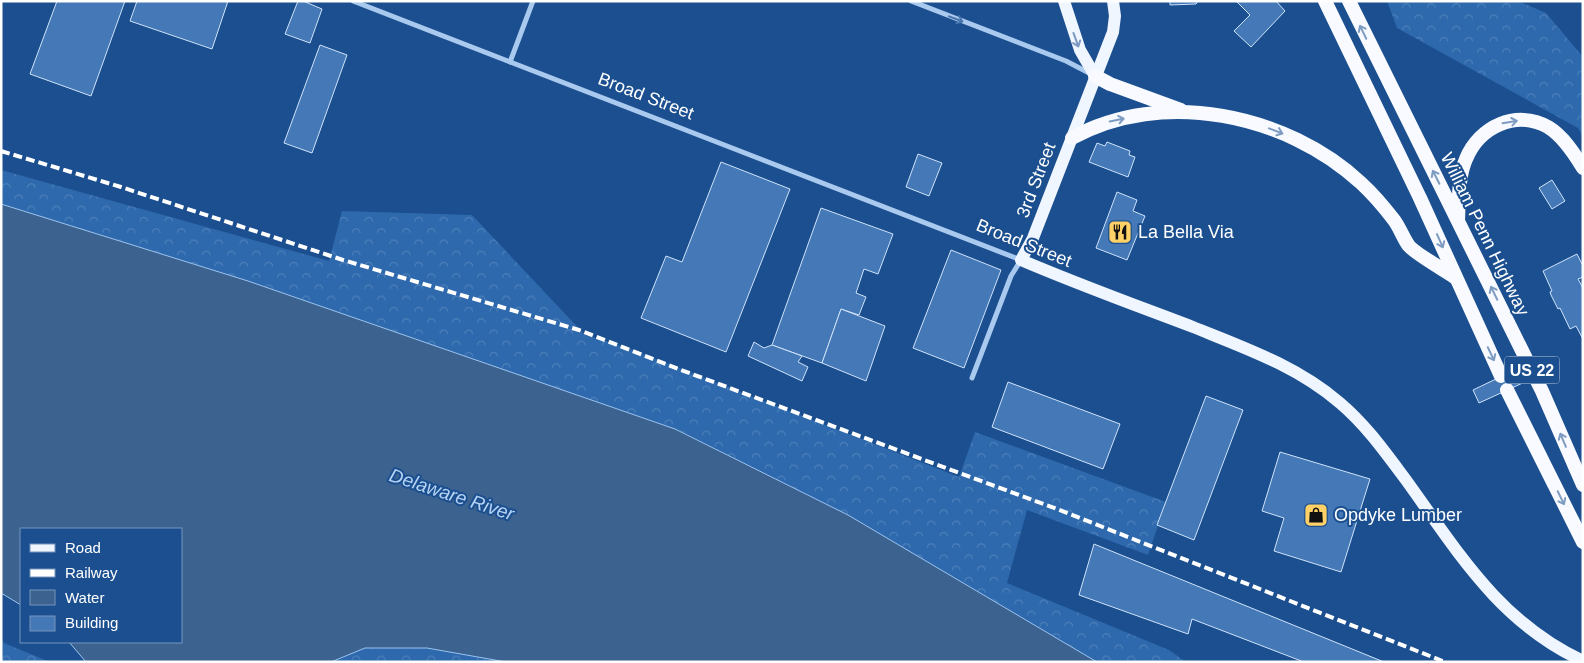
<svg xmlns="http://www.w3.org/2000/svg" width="1584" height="663" font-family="Arial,sans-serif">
  <defs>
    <pattern id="forest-crowns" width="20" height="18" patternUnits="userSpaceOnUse" patternTransform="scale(1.25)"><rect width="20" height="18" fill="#2e69ad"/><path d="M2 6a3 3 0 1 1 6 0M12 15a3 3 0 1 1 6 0" fill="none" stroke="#4d80b9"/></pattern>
  </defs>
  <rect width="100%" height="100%" fill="#1b4f8f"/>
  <g fill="url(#forest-crowns)">
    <path d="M 1387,1 L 1518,1 L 1546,13 L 1583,57 L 1583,137 L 1578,128 L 1397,28 Z"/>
    <path d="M 1,170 L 329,261 L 342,211 L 472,215 L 585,335 L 628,348 L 959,477 L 975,432 L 1166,502 L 1148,555 L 1027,510 L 1007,583 L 1169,650 L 1186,662 L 1097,662 L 848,515 L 680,431 L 248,281 L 1,204 Z"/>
    <path d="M 1,637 L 4,643 L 50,662 L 1,662 Z"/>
    <path d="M 365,648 L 427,648 L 506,662 L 331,662 Z"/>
  </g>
  <path fill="#3c6290" stroke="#9cc4f0" d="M 1,204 L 248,281 L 675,429 L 848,515 L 1097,662 L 506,662 L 427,648 L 365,648 L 331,662 L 86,662 L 69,642 L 181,642 L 181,529 L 21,529 L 21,605 L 1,593 Z"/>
  <g fill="#4478b7" stroke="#cfe3fa">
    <path d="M 57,1 L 125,1 L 91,96 L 30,74 Z"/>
    <path d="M 137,1 L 228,1 L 212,49 L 130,21 Z"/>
    <path d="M 298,1 L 303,1 L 322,9 L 310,43 L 285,34 Z"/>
    <path d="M 1170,1 L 1198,1 L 1196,4 L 1170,5 Z"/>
    <path d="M 1236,1 L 1276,1 L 1285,11 L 1251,47 L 1234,31 L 1250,15 Z"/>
    <path d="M 320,45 L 347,55 L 312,153 L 284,143 Z"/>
    <path d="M 1107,142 L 1130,151 L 1129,155 L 1135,157 L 1128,177 L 1089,162 L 1097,143 L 1105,146 Z"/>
    <path d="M 918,154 L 942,163 L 929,196 L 906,187 Z"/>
    <path d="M 721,162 L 790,189 L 726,352 L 641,318 L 666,256 L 682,262 Z"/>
    <path d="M 1552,180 L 1565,201 L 1552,209 L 1539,188 Z"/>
    <path d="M 1117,192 L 1137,200 L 1133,211 L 1145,216 L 1127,260 L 1096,248 Z"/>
    <path d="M 821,208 L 893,234 L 878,274 L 864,269 L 856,293 L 866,297 L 859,315 L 841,309 L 822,363 L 772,345 Z"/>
    <path d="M 951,250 L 1001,270 L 964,368 L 913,348 Z"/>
    <path d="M 1577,254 L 1583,266 L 1583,277 L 1578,279 L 1583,288 L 1583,339 L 1576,326 L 1570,329 L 1560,308 L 1558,309 L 1551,295 L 1550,292 L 1552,291 L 1543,271 Z"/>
    <path d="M 841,309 L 885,326 L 866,381 L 822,363 Z"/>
    <path d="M 754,342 L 764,348 L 772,345 L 802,356 L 798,362 L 808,367 L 802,381 L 748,356 Z"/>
    <path d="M 1521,367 L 1527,381 L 1479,403 L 1473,390 Z"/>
    <path d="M 1008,382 L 1120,424 L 1103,469 L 992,427 Z"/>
    <path d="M 1206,396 L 1243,410 L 1194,540 L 1157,525 Z"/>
    <path d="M 1280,452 L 1370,479 L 1341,572 L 1274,551 L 1284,518 L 1262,511 Z"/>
    <path d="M 1094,544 L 1384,662 L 1304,662 L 1192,619 L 1188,634 L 1079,595 Z"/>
  </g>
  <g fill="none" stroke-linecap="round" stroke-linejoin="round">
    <g stroke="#a9c9ee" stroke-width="5">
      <path d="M 353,1 L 1021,260 L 1011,276 L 972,378"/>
      <path d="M 911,1 L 1066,61 L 1091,74"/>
      <path d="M 510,62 L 533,1"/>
    </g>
    <g stroke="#f0f6ff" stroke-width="12">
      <path d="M 1064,1 L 1080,50 L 1095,76"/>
      <path d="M 1113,1 L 1115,16 L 1113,32 L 1033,238 L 1021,260 C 1077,284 1135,305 1193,327 C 1245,348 1297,366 1340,403 C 1366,425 1385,452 1406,480 C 1458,552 1499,622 1583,661"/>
    </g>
    <g stroke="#f8faff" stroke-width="14">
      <path d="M 1325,1 L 1420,198 L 1501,376"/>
      <path d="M 1349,1 L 1542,391 L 1583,485"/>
      <path d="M 1095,76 L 1110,84 L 1181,110"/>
      <path d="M 1072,138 C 1162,88 1287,114 1361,183 C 1373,194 1384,207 1394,220 C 1400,228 1403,238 1409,246 C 1416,254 1446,271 1456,278"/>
      <path d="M 1458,220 C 1459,201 1458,177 1466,159 C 1479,127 1516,109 1548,127 C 1563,136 1574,153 1583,168"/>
      <path d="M 1507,390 L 1583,542"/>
    </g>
    <path stroke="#fff" stroke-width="4" stroke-dasharray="9 4" stroke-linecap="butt" d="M 1,151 L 121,187 L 343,260 L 579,330 L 681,370 L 1057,509 L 1445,662"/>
  </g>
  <defs><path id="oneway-shaft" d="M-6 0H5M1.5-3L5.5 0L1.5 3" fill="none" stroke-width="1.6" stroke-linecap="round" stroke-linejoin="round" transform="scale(1.25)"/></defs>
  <use stroke="#4674ac" href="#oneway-shaft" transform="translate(956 19) rotate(21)"/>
  <g stroke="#7e9cc1">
    <use href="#oneway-shaft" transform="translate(1363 32) rotate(-116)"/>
    <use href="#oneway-shaft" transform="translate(1117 120) rotate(-12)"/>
    <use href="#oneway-shaft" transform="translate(1510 122) rotate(-9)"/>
    <use href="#oneway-shaft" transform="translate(1276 131) rotate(21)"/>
    <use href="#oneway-shaft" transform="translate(1436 177) rotate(-117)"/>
    <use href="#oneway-shaft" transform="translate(1440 241) rotate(66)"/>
    <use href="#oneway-shaft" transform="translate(1494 293) rotate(-116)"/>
    <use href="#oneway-shaft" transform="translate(1491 354) rotate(65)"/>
    <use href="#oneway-shaft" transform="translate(1563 440) rotate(-113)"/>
    <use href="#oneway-shaft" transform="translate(1561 498) rotate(64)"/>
  </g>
  <use stroke="#7b9ac1" href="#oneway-shaft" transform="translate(1076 40) rotate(70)"/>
  <defs>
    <g id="restaurant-square" transform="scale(1.25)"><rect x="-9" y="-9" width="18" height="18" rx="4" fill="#ffd166" stroke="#1b4f8f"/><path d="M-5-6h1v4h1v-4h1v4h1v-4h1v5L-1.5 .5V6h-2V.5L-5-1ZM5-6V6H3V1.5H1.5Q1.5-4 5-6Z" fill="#111"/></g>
    <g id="shop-square" transform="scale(1.25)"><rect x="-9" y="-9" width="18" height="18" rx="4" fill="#ffd166" stroke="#1b4f8f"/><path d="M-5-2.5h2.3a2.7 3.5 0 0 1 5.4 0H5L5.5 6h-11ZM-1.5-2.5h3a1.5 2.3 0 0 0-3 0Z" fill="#111"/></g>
  </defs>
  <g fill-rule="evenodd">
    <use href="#restaurant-square" x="1120" y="232"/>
    <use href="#shop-square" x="1316" y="515"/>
  </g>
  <g text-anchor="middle" stroke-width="4" stroke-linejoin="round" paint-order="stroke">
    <rect fill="#1b4f8f" stroke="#bbcadd" stroke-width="1" x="1504.5" y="356.5" width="55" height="27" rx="4"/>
    <g font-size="16" font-weight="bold" fill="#fff">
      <text x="1532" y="376">US 22</text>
    </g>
    <g font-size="18" fill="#fff" stroke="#1b4f8f">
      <text transform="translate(646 96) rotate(21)" y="6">Broad Street</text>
      <text transform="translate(1036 180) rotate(-69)" y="6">3rd Street</text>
      <text transform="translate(1485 234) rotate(64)" y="6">William Penn Highway</text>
      <text transform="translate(1024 243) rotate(22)" y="6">Broad Street</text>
    </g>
    <g font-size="18" fill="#fff" stroke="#1b4f8f" text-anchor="start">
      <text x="1138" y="238">La Bella Via</text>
      <text x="1334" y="521">Opdyke Lumber</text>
    </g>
    <g font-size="19" font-style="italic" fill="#b5d3f5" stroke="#1b4f8f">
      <text transform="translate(452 494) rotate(18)" y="7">Delaware River</text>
    </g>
  </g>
  <rect width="1584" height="663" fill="none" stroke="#ffffff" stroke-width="5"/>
  <rect x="20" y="528" width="162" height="115" fill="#1b4f8f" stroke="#7695bc"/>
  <rect x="30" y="544" width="25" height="8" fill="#f0f6ff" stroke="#7695bc"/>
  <text x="65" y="553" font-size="15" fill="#ffffff">Road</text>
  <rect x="30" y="569" width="25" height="8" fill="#ffffff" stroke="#7695bc"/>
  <text x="65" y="578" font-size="15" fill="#ffffff">Railway</text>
  <rect x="30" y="590" width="25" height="15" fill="#3c6290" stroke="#7695bc"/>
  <text x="65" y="603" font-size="15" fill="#ffffff">Water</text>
  <rect x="30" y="616" width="25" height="15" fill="#4478b7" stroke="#7695bc"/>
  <text x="65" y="628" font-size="15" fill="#ffffff">Building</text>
</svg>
